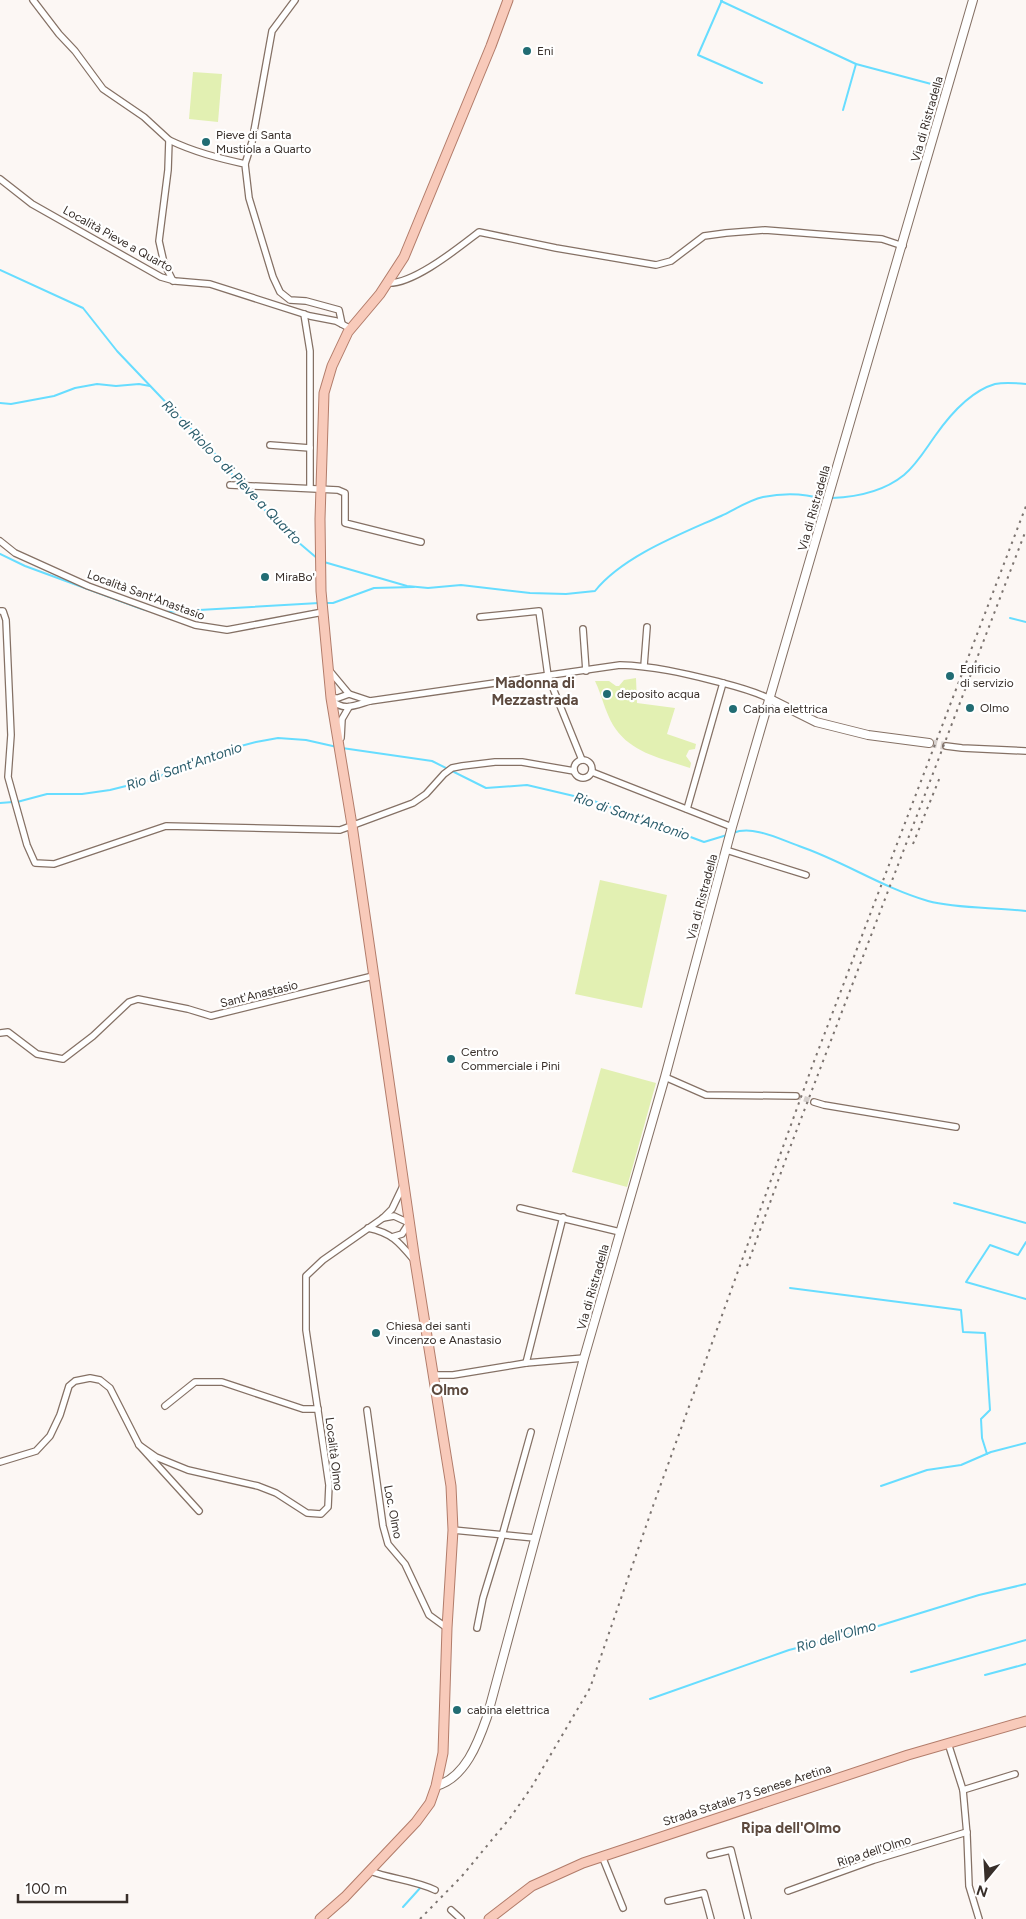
<svg xmlns="http://www.w3.org/2000/svg" width="1026" height="1919" font-family="Figtree,sans-serif">
  <rect width="100%" height="100%" fill="#fcf7f4"/>
  <g fill="#e2f0b2">
    <path d="M 193,72 L 222,74 L 218,122 L 189,119 Z"/>
    <path d="M 636,678 L 637,703 L 675,708 L 667,734 L 696,744 L 695,749 L 689,750 L 686,756 L 691,763 L 690,768 C 661,758 630,753 613,725 C 605,711 602,696 595,681 L 609,681 L 616,686 L 619,686 L 624,680 Z"/>
    <path d="M 600,880 L 667,895 L 642,1008 L 575,994 Z"/>
    <path d="M 601,1068 L 656,1083 L 627,1187 L 572,1172 Z"/>
  </g>
  <g fill="none" stroke-linecap="round" stroke-linejoin="round">
    <g stroke="#67ddff" stroke-width="2">
      <path d="M 722,0 L 698,55 L 762,83"/>
      <path d="M 721,1 L 856,64 L 935,85"/>
      <path d="M 843,110 L 856,64"/>
      <path d="M 0,270 L 83,308 L 117,351 L 216,455 L 240,484"/>
      <path d="M 0,403 L 11,404 L 54,396 L 75,388 L 97,384 L 116,386 L 139,384 L 150,386"/>
      <path d="M 243,488 L 291,536 L 318,559"/>
      <path d="M 832,498 C 857,497 883,492 904,475 C 917,464 925,450 935,436 C 949,416 971,391 995,384 C 1005,382 1016,383 1026,384"/>
      <path d="M 0,554 L 25,566 L 142,609 L 154,612"/>
      <path d="M 324,562 L 407,586 L 428,588 L 461,585 L 530,593 L 566,594 L 595,591 C 623,556 681,534 721,516 C 734,510 749,500 763,497 C 783,493 803,493 823,499"/>
      <path d="M 324,603 L 333,603 L 374,588 L 414,587"/>
      <path d="M 164,612 L 319,603"/>
      <path d="M 1010,618 L 1026,622"/>
      <path d="M 342,748 L 432,761 L 486,788 L 527,785 L 591,800 L 704,842 L 727,835"/>
      <path d="M 17,802 L 47,794 L 82,794 L 110,790 L 154,779 L 207,755 L 256,742 L 278,738 L 306,740 L 337,747"/>
      <path d="M 0,803 L 13,802"/>
      <path d="M 733,833 C 753,825 779,839 799,846 C 843,861 883,888 928,901 C 957,909 995,907 1026,911"/>
      <path d="M 954,1203 L 1026,1223"/>
      <path d="M 1026,1242 L 1018,1255 L 990,1245 L 966,1282 L 1026,1299"/>
      <path d="M 790,1288 L 961,1310 L 963,1332 L 985,1333 L 990,1410 L 981,1419 L 982,1438 L 987,1454"/>
      <path d="M 881,1486 L 927,1470 L 961,1465 L 991,1452 L 1026,1443"/>
      <path d="M 911,1672 L 1026,1640"/>
      <path d="M 985,1675 L 1026,1664"/>
      <path d="M 650,1699 L 789,1650 L 862,1631 L 979,1595 L 1026,1584"/>
      <path d="M 403,1907 L 421,1887"/>
    </g>
    <path stroke="#d5cfcc" stroke-width="5.5" stroke-dasharray="5.5 3" stroke-linecap="butt" d="M 796,1096 L 814,1102"/>
    <path stroke="#d5cfcc" stroke-width="8" stroke-dasharray="8 4" stroke-linecap="butt" d="M 929,743 L 946,746"/>
    <g stroke="#857165" stroke-width="8">
      <g id="minor">
        <path d="M 33,0 L 59,34 L 75,51 L 103,89 L 144,117 L 169,140 L 168,170 L 159,241 L 164,263 L 173,281"/>
        <path d="M 169,140 C 194,152 218,158 245,164 L 249,198 L 273,277 L 280,292 L 290,300 L 306,301 L 339,310 L 342,324"/>
        <path d="M 245,164 L 252,142 L 272,31 L 295,0"/>
        <path d="M 0,179 L 32,204 L 161,277 L 175,281 L 210,284 L 310,316 L 336,321 L 351,329"/>
        <path d="M 387,283 C 413,285 458,248 479,232 L 556,248 L 656,265 L 671,261 L 704,236 L 726,233 L 765,230 L 855,237 L 882,239 L 903,246"/>
        <path d="M 304,314 L 310,351 L 310,488"/>
        <path d="M 270,445 L 310,448"/>
        <path d="M 230,485 L 338,490 L 345,493 L 345,523 L 421,542"/>
        <path d="M 0,541 L 15,553 L 88,586 L 195,625 L 227,630 L 323,612"/>
        <path d="M 0,611 L 3,611 L 6,620 L 11,735 L 8,777 L 27,845 L 35,863 L 54,864 L 166,826 L 340,830 L 413,803 L 426,794 L 444,774 L 452,768 L 462,766 L 495,762 L 522,762 L 574,771"/>
        <path d="M 480,617 L 539,611 L 548,676 L 582,760"/>
        <path d="M 583,629 L 586,671"/>
        <path d="M 644,666 L 647,627"/>
        <path d="M 329,670 L 349,694 L 370,701"/>
        <path d="M 331,698 L 338,698 L 349,694"/>
        <path d="M 332,700 C 343,712 356,705 370,701 L 620,665 C 653,666 683,673 715,681 C 734,686 752,690 770,699"/>
        <path d="M 339,739 L 341,738 L 342,719 L 349,707"/>
        <path d="M 946,746 L 962,748 L 1026,751"/>
        <circle cx="583" cy="769" r="9"/>
        <path d="M 592,772 L 732,827"/>
        <path d="M 687,809 L 723,683"/>
        <path d="M 726,850 L 806,875"/>
        <path d="M 0,1033 L 8,1032 L 37,1054 L 63,1059 L 93,1036 L 129,1002 L 138,999 L 188,1009 L 211,1016 L 373,976"/>
        <path d="M 665,1077 L 706,1095 L 796,1096"/>
        <path d="M 814,1102 L 824,1105 L 956,1127"/>
        <path d="M 520,1208 L 620,1232"/>
        <path d="M 383,1218 L 394,1216 L 409,1223 L 402,1234 L 392,1237"/>
        <path d="M 368,1228 C 392,1233 399,1242 414,1260"/>
        <path d="M 526,1363 L 563,1217"/>
        <path d="M 433,1375 L 453,1375 L 526,1363 L 584,1358"/>
        <path d="M 165,1406 L 195,1382 L 222,1382 L 303,1409 L 318,1409"/>
        <path d="M 367,1410 L 383,1526 L 388,1544 L 405,1564 L 429,1615 L 447,1628"/>
        <path d="M 139,1445 L 156,1457 L 188,1470 L 258,1486 L 276,1493 L 307,1513 L 321,1514 L 328,1507 L 329,1485 L 306,1330 L 306,1276 L 323,1260 L 383,1218 L 392,1209 L 403,1186"/>
        <path d="M 0,1462 L 36,1451 L 50,1436 L 60,1415 L 69,1386 L 75,1381 L 90,1378 L 100,1380 L 110,1388 L 139,1445 L 199,1511"/>
        <path d="M 453,1530 L 535,1538"/>
        <path d="M 477,1628 L 483,1598 L 502,1536 L 531,1432"/>
        <path d="M 948,1743 L 963,1790 L 967,1835 L 969,1886 L 979,1919"/>
        <path d="M 963,1790 L 1015,1774"/>
        <path d="M 710,1855 L 731,1850 L 748,1919"/>
        <path d="M 602,1856 L 623,1908"/>
        <path d="M 370,1871 C 391,1879 414,1880 435,1890"/>
        <path d="M 788,1891 L 874,1860 L 967,1832"/>
        <path d="M 668,1901 L 704,1893 L 711,1919"/>
        <path d="M 451,1910 L 461,1919"/>
      </g>
    </g>
    <g stroke="#857165" stroke-width="10">
      <g id="tertiary">
        <path d="M 770,699 L 816,722 L 868,735 L 929,743"/>
        <path d="M 436,1786 C 465,1778 478,1743 487,1717 L 584,1358 L 665,1077 L 732,827 L 973,0"/>
      </g>
    </g>
    <g stroke="#b27c6a" stroke-width="11">
      <g id="primary">
        <path d="M 320,1919 L 345,1897 L 416,1822 L 430,1803 L 436,1786 L 443,1753 L 447,1628 L 453,1530 L 451,1486 L 415,1261 L 352,825 L 331,698 L 321,591 L 320,519 L 324,393 L 332,366 L 348,332 L 380,294 L 404,257 L 491,46 L 508,0"/>
        <path d="M 489,1919 L 532,1886 L 583,1863 L 908,1755 L 1026,1721"/>
      </g>
    </g>
    <use href="#minor" stroke="#fff" stroke-width="5.5"/>
    <use href="#tertiary" stroke="#fff" stroke-width="8"/>
    <use href="#primary" stroke="#f8caba" stroke-width="9"/>
    <g stroke="#7c7470" stroke-width="2" stroke-dasharray="2.5 5" stroke-linecap="butt">
      <path d="M 913,844 L 940,777"/>
      <path d="M 747,1266 L 791,1145 L 1026,530"/>
      <path d="M 420,1919 L 462,1876 L 510,1818 L 531,1788 L 590,1688 L 653,1506 L 813,1064 L 1026,506"/>
    </g>
  </g>
  <g fill="#216c73" stroke="#fff" stroke-width="2">
    <circle cx="527" cy="51" r="5"/>
    <circle cx="206" cy="142" r="5"/>
    <circle cx="265" cy="577" r="5"/>
    <circle cx="950" cy="676" r="5"/>
    <circle cx="607" cy="694" r="5"/>
    <circle cx="970" cy="708" r="5"/>
    <circle cx="733" cy="709" r="5"/>
    <circle cx="451" cy="1059" r="5"/>
    <circle cx="376" cy="1333" r="5"/>
    <circle cx="457" cy="1710" r="5"/>
  </g>
  <g text-anchor="middle" stroke-width="4.5" stroke-linejoin="round" paint-order="stroke">
    <g font-size="12" fill="#382f2a" stroke="#fff" text-anchor="start">
      <text x="537" y="55">Eni</text>
      <text x="216" y="139">Pieve di Santa<tspan x="216" dy="14">Mustiola a Quarto</tspan></text>
      <text x="275" y="581">MiraBo'</text>
      <text x="960" y="673">Edificio<tspan x="960" dy="14">di servizio</tspan></text>
      <text x="617" y="698">deposito acqua</text>
      <text x="980" y="712">Olmo</text>
      <text x="743" y="713">Cabina elettrica</text>
      <text x="461" y="1056">Centro<tspan x="461" dy="14">Commerciale i Pini</tspan></text>
      <text x="386" y="1330">Chiesa dei santi<tspan x="386" dy="14">Vincenzo e Anastasio</tspan></text>
      <text x="467" y="1714">cabina elettrica</text>
    </g>
    <g font-size="12" fill="#382f2a" stroke="#fff">
      <text transform="translate(927 119) rotate(-74)" y="4">Via di Ristradella</text>
      <text transform="translate(118 239) rotate(29)" y="4">Località Pieve a Quarto</text>
      <text transform="translate(814 508) rotate(-74)" y="4">Via di Ristradella</text>
      <text transform="translate(146 595) rotate(20)" y="4">Località Sant'Anastasio</text>
      <text transform="translate(702 897) rotate(-75)" y="4">Via di Ristradella</text>
      <text transform="translate(259 994) rotate(-14)" y="4">Sant'Anastasio</text>
      <text transform="translate(593 1287) rotate(-74)" y="4">Via di Ristradella</text>
      <text transform="translate(334 1454) rotate(83)" y="4">Località Olmo</text>
      <text transform="translate(393 1512) rotate(79)" y="4">Loc. Olmo</text>
      <text transform="translate(747 1795) rotate(-18)" y="4">Strada Statale 73 Senese Aretina</text>
      <text transform="translate(874 1851) rotate(-18)" y="4">Ripa dell'Olmo</text>
    </g>
    <g font-size="14" font-style="italic" fill="#2b5d6c" stroke="#fff">
      <text transform="translate(232 472) rotate(46)" y="5">Rio di Riolo o di Pieve a Quarto</text>
      <text transform="translate(184 766) rotate(-19)" y="5">Rio di Sant'Antonio</text>
      <text transform="translate(632 816) rotate(19)" y="5">Rio di Sant'Antonio</text>
      <text transform="translate(836 1636) rotate(-16)" y="5">Rio dell'Olmo</text>
    </g>
    <g font-size="15" font-weight="bold" fill="#5d4a3f" stroke="#fff">
      <text x="535" y="688">Madonna di<tspan x="535" dy="17">Mezzastrada</tspan></text>
      <text x="450" y="1395">Olmo</text>
      <text x="791" y="1833">Ripa dell'Olmo</text>
    </g>
  </g>
  <g transform="translate(986 1879) rotate(198)" stroke="#ffffff" stroke-width="4" paint-order="stroke">
  <path d="M0-4L9 19L0 12L-9 19Z" fill="#382f2a"/>
  <text y="-8" font-size="14" font-weight="bold" text-anchor="middle" fill="#382f2a">N</text>
  </g>
  <path d="M18 1894v8h109v-8" fill="none" stroke="#382f2a" stroke-width="2.5"/>
  <text x="25" y="1894" font-size="15" fill="#382f2a" stroke="#ffffff" stroke-width="4" paint-order="stroke">100 m</text>
</svg>
